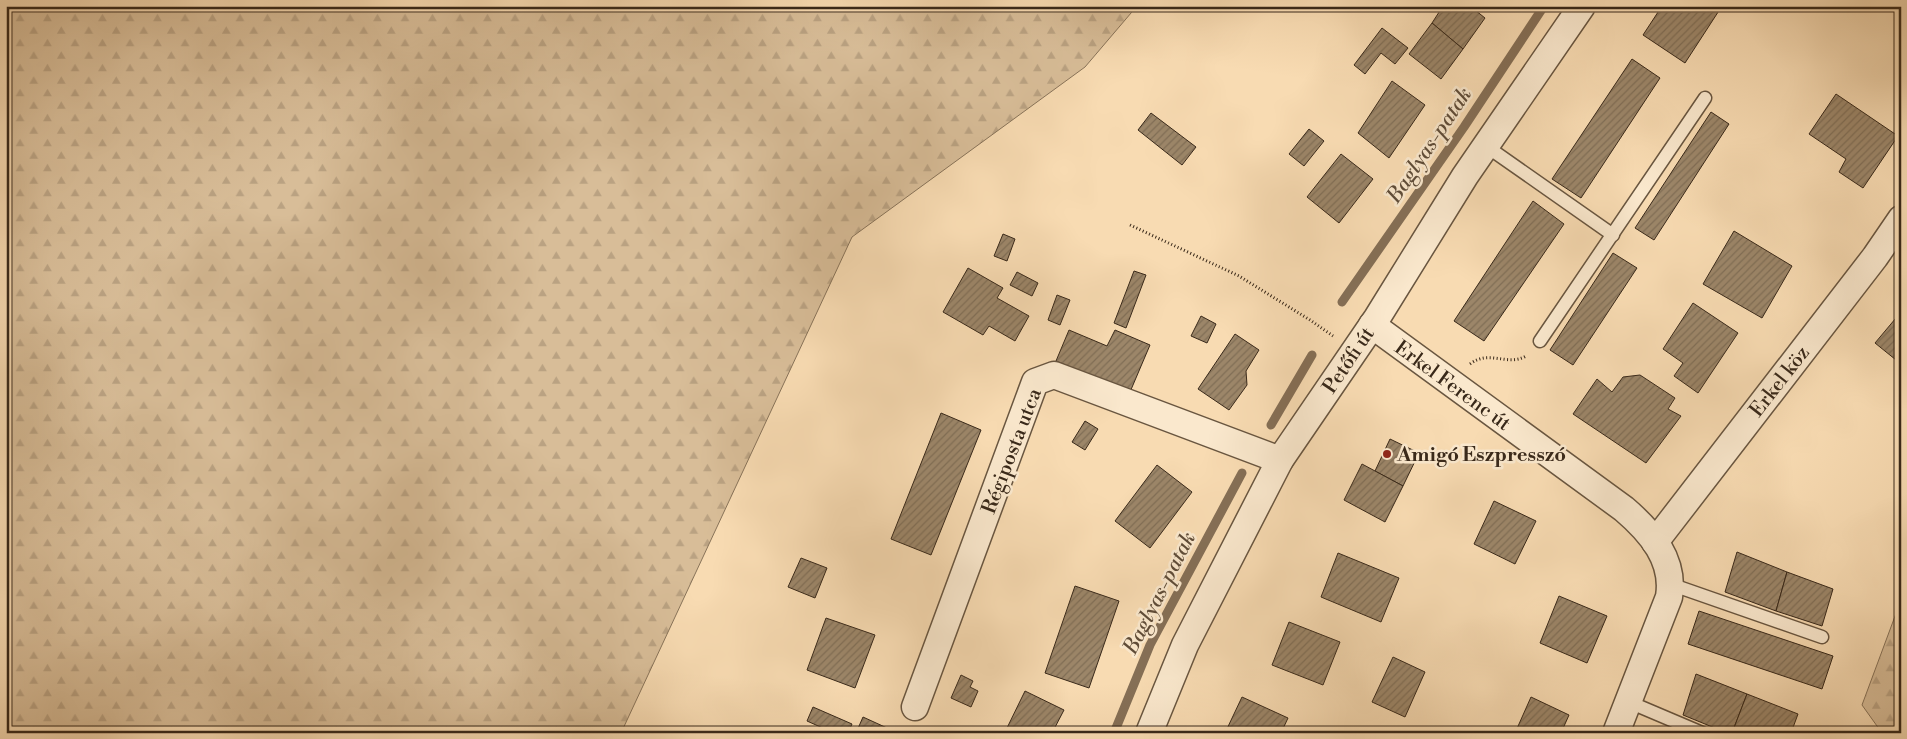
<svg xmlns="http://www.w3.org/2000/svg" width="1907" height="739" font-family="'Libre Bodoni',serif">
  <defs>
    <pattern id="forest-firs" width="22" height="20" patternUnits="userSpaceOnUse" patternTransform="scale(1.25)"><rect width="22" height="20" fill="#d8bd98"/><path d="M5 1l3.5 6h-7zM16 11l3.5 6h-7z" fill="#baa282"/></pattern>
    <pattern id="building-hatch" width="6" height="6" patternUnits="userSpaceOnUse" patternTransform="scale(1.25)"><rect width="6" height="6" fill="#9c8669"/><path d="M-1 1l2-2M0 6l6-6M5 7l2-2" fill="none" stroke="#806e56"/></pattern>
  </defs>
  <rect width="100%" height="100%" fill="#f8dbb2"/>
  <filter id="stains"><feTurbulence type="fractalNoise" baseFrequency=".004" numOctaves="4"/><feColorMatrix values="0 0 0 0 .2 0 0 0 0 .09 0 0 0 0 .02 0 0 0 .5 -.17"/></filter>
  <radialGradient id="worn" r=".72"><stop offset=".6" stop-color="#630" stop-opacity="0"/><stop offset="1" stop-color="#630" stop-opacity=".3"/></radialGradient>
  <g fill="url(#forest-firs)" stroke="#887359">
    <path d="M 6,6 L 1137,6 L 1085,67 L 852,237 L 621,733 L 6,733 Z"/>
    <path d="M 1901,600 L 1901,733 L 1882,733 L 1862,705 Z"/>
  </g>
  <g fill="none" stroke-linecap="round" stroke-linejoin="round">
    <g stroke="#856f56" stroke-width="9">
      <path d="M 1342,302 L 1464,127 L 1544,6"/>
      <path d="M 1271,425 L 1312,355"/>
      <path d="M 1114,733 L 1150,645 L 1242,473"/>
    </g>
  </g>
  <g fill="url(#building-hatch)" stroke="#39291a">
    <path d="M 1443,6 L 1470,6 L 1485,18 L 1463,49 L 1432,23 Z"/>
    <path d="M 1662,6 L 1722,6 L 1685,63 L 1643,35 Z"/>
    <path d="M 1432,23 L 1463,49 L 1441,79 L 1409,54 Z"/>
    <path d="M 1382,28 L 1408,48 L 1395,64 L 1381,53 L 1365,74 L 1354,65 Z"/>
    <path d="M 1632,59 L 1660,78 L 1581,198 L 1552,179 Z"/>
    <path d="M 1392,81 L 1425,105 L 1389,158 L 1358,133 Z"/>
    <path d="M 1836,94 L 1898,136 L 1863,188 L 1839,172 L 1846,159 L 1809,134 Z"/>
    <path d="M 1711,112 L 1729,124 L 1654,240 L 1635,228 Z"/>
    <path d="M 1151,113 L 1196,147 L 1182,165 L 1138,130 Z"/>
    <path d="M 1309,129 L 1324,141 L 1304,166 L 1289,154 Z"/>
    <path d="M 1341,154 L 1373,179 L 1339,223 L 1307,197 Z"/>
    <path d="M 1533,201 L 1564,224 L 1484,341 L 1454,321 Z"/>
    <path d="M 1734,231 L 1792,266 L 1762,318 L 1703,284 Z"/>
    <path d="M 1003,234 L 1015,239 L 1007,261 L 994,256 Z"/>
    <path d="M 1613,253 L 1637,268 L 1573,365 L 1550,350 Z"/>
    <path d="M 968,268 L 1003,288 L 997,298 L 1029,316 L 1015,341 L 989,326 L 983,335 L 943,312 Z"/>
    <path d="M 1134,271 L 1146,275 L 1126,328 L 1114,323 Z"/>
    <path d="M 1017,272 L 1038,283 L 1032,296 L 1010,285 Z"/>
    <path d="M 1057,295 L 1070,300 L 1060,325 L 1048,320 Z"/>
    <path d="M 1693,303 L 1738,333 L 1698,393 L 1674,376 L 1683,363 L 1663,349 Z"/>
    <path d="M 1901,312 L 1901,364 L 1875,343 Z"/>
    <path d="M 1201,316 L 1216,324 L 1207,343 L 1191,336 Z"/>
    <path d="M 1069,330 L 1107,346 L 1115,330 L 1150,345 L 1130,392 L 1056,361 Z"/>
    <path d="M 1235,334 L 1259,350 L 1246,371 L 1247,385 L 1229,410 L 1198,389 Z"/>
    <path d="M 1640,375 L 1675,398 L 1668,409 L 1681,416 L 1646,463 L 1573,414 L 1597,379 L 1612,392 L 1623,377 Z"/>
    <path d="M 941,413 L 981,430 L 931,555 L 891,539 Z"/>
    <path d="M 1085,421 L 1098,429 L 1085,450 L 1072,442 Z"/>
    <path d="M 1390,439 L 1419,453 L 1403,486 L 1375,471 Z"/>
    <path d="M 1362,464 L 1403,486 L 1385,522 L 1344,500 Z"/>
    <path d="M 1157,465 L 1192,492 L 1150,548 L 1115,521 Z"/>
    <path d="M 1494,501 L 1536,521 L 1515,564 L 1474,544 Z"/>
    <path d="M 1737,552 L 1787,572 L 1776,611 L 1725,592 Z"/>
    <path d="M 1338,553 L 1399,578 L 1381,622 L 1321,597 Z"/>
    <path d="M 801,558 L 827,568 L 815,598 L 788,587 Z"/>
    <path d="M 1787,572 L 1833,589 L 1822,626 L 1776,611 Z"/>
    <path d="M 1075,586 L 1119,601 L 1089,688 L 1045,673 Z"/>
    <path d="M 1559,596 L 1607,616 L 1587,663 L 1540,643 Z"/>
    <path d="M 1699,611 L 1833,656 L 1822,689 L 1688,644 Z"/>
    <path d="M 826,618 L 875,635 L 855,688 L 807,670 Z"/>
    <path d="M 1289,622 L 1340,642 L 1323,685 L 1272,665 Z"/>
    <path d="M 1393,657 L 1425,672 L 1405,717 L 1372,702 Z"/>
    <path d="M 1696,674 L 1747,694 L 1732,733 L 1727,733 L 1683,715 Z"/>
    <path d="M 961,675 L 973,681 L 970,687 L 978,691 L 971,707 L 951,698 Z"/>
    <path d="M 1025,691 L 1064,710 L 1052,733 L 1011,733 L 1006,730 Z"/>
    <path d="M 1747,694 L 1798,714 L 1791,733 L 1732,733 Z"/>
    <path d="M 1242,697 L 1288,718 L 1281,733 L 1225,733 Z"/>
    <path d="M 1531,697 L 1569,715 L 1561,733 L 1515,733 Z"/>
    <path d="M 813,707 L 852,724 L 848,733 L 834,733 L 807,721 Z"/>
    <path d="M 863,717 L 898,733 L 856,733 Z"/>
  </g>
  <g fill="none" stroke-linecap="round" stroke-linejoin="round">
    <g stroke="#695640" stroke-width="15">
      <g id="service">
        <path d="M 1486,146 L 1613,235"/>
        <path d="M 1540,341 L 1705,98"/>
        <path d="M 1670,584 L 1822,637"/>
        <path d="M 1629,702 L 1702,733"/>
      </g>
    </g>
    <g stroke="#695640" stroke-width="29">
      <g id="minor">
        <path d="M 1372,325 L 1624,509 C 1651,532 1675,560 1669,597 L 1616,733"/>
        <path d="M 1655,542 L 1875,257 L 1901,219"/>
        <path d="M 915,707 L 1035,382 L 1054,375 L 1280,460"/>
        <path d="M 1149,733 L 1185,645 L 1280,460 L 1377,318 L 1465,176 L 1582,6"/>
      </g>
    </g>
    <g stroke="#39291a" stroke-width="3" stroke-dasharray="1 2.5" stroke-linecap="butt">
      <path d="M 1130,225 L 1239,276 L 1310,320 L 1333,336"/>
      <path d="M 1470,364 C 1490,349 1507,367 1526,356"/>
    </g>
    <use href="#service" stroke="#fae8cd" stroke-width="12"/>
    <use href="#minor" stroke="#fae8cd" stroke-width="26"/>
  </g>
  <circle fill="#8f2418" stroke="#fae8cd" stroke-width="2" cx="1387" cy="454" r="5"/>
  <g text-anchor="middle" stroke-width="5" stroke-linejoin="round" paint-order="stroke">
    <g font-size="20" fill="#39291a" stroke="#fae8cd">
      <text transform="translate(1348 360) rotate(-56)" y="7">Petőfi út</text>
      <text transform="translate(1779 381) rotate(-52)" y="7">Erkel köz</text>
      <text transform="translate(1453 385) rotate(36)" y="7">Erkel Ferenc út</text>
      <text transform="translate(1011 451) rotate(-69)" y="7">Régiposta utca</text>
    </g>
    <g font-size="20" font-weight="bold" fill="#39291a" stroke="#fae8cd" text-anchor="start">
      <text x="1397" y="461">Amigó Eszpresszó</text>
    </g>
    <g font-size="21" font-style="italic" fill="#5f4c38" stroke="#fae8cd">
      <text transform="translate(1429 145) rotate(-56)" y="7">Baglyas-patak</text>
      <text transform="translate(1159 593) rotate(-63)" y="7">Baglyas-patak</text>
    </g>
  </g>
  <rect width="1907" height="739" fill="none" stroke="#f8dbb2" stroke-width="25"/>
  <rect x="8" y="8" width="1892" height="724" fill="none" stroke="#39291a" stroke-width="2.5"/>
  <rect x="12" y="12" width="1882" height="714" fill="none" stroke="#39291a"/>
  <rect width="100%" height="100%" filter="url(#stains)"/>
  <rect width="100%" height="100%" fill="url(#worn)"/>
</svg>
